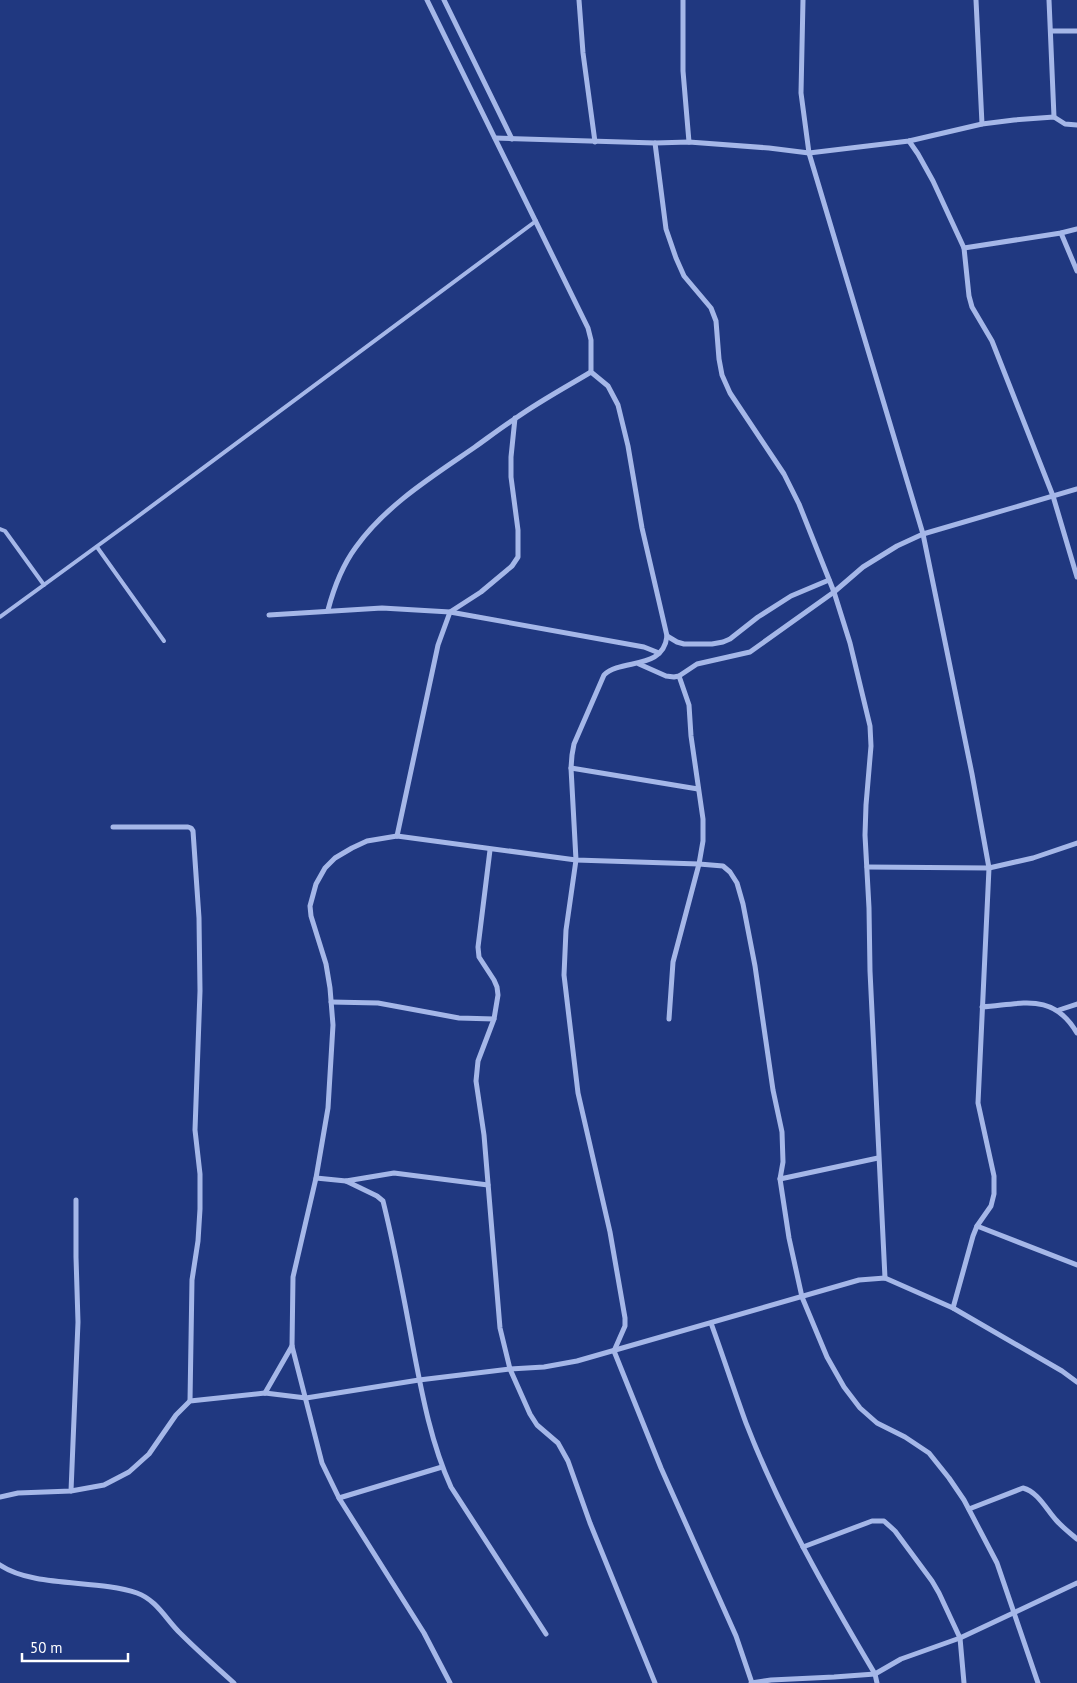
<svg xmlns="http://www.w3.org/2000/svg" width="1077" height="1683" font-family="'PT Sans',sans-serif">
  <rect width="100%" height="100%" fill="#203880"/>
  <g fill="none" stroke-linecap="round" stroke-linejoin="round">
    <g stroke="#a5b7e8" stroke-width="4">
      <path d="M 0,529 L 5,531 L 44,585"/>
      <path d="M 97,547 L 164,641"/>
      <path d="M 0,617 L 133,520 L 536,221"/>
    </g>
    <g stroke="#a5b7e8" stroke-width="5">
      <path d="M 427,0 L 588,328 L 591,340 L 591,372 L 608,386 L 618,405 L 628,446 L 642,528 L 667,636 C 663,671 622,658 604,675 L 574,744 L 572,755 L 571,768 L 576,860 L 566,930 L 564,975 L 578,1093 L 610,1232 L 625,1318 L 625,1326 L 614,1351 L 661,1468 L 736,1636 L 752,1683"/>
      <path d="M 444,0 L 512,139"/>
      <path d="M 579,0 L 583,53 L 595,142"/>
      <path d="M 683,0 L 683,71 L 689,142"/>
      <path d="M 803,0 L 801,93 L 809,153 L 923,534 L 972,774 L 989,868 L 978,1103 L 994,1176 L 994,1194 L 991,1206 L 977,1226 L 973,1236 L 953,1308"/>
      <path d="M 976,0 L 982,124"/>
      <path d="M 1049,0 L 1054,117"/>
      <path d="M 1052,31 L 1077,31"/>
      <path d="M 495,138 L 655,143 L 689,142 L 769,148 L 809,153 L 909,141 L 982,124 L 1014,120 L 1054,117 L 1065,124 L 1077,125"/>
      <path d="M 909,141 L 918,154 L 933,181 L 964,248 L 969,296 L 972,307 L 992,341 L 1053,496 L 1077,577"/>
      <path d="M 655,143 L 666,229 L 676,258 L 684,276 L 711,308 L 716,321 L 719,359 L 722,375 L 730,393 L 784,474 L 799,504 L 834,592 L 850,643 L 870,726 L 871,746 L 866,805 L 865,835 L 869,908 L 870,971 L 885,1278"/>
      <path d="M 1061,233 L 1077,271"/>
      <path d="M 964,248 L 1061,233 L 1077,229"/>
      <path d="M 328,610 C 334,587 342,566 356,547 C 386,505 433,476 475,447 C 489,437 502,427 516,418 C 540,401 566,387 591,372"/>
      <path d="M 269,615 L 382,608 L 450,612 L 644,647 L 659,653"/>
      <path d="M 667,636 L 677,642 L 684,644 L 712,644 L 723,642 L 730,639 L 758,617 L 791,596 L 829,580"/>
      <path d="M 639,664 L 666,676 L 674,677 L 679,676 L 697,664 L 750,652 L 834,592 L 863,567 L 897,546 L 923,534 L 1077,489"/>
      <path d="M 571,768 L 698,789"/>
      <path d="M 113,827 L 188,827 L 191,828 L 193,831 L 199,918 L 200,991 L 195,1130 L 200,1174 L 200,1209 L 198,1241 L 192,1280 L 190,1401"/>
      <path d="M 397,836 L 438,645 L 450,612 L 481,592 L 512,566 L 518,557 L 518,530 L 511,477 L 511,457 L 515,418"/>
      <path d="M 490,850 L 478,947 L 479,957 L 494,980 L 497,987 L 498,995 L 494,1019 L 478,1061 L 476,1081 L 484,1135 L 500,1328 L 510,1369 L 530,1414 L 537,1425 L 558,1443 L 568,1461 L 590,1523 L 655,1683"/>
      <path d="M 867,867 L 989,868 L 1033,858 L 1077,843"/>
      <path d="M 331,1002 L 378,1003 L 459,1018 L 494,1019"/>
      <path d="M 982,1007 C 1023,1004 1053,992 1077,1033"/>
      <path d="M 1059,1010 L 1077,1004"/>
      <path d="M 669,1019 L 673,962 L 699,864 L 703,841 L 703,819 L 691,736 L 689,705 L 679,676"/>
      <path d="M 316,1178 L 346,1181"/>
      <path d="M 780,1179 L 878,1158"/>
      <path d="M 488,1185 L 394,1173 L 346,1181 L 377,1196 L 383,1201 C 395,1249 404,1298 413,1347 C 422,1394 431,1443 451,1487 L 546,1634"/>
      <path d="M 977,1226 L 1077,1265"/>
      <path d="M 711,1323 C 723,1356 734,1390 746,1423 C 780,1511 827,1593 875,1674 L 877,1683"/>
      <path d="M 265,1393 L 292,1346"/>
      <path d="M 71,1491 L 78,1322 L 76,1257 L 76,1200"/>
      <path d="M 0,1497 L 18,1493 L 71,1491 L 104,1485 L 129,1472 L 149,1454 L 176,1415 L 190,1401 L 265,1393 L 306,1398 L 419,1380 L 510,1369 L 544,1367 L 577,1361 L 859,1280 L 885,1278 L 953,1308 L 1062,1371 L 1077,1382"/>
      <path d="M 339,1498 L 442,1467"/>
      <path d="M 969,1509 L 1023,1488 C 1038,1492 1046,1509 1056,1520 C 1062,1527 1070,1533 1077,1539"/>
      <path d="M 803,1547 L 872,1521 L 884,1521 L 895,1531 L 932,1581 L 939,1593 L 960,1638 L 964,1683"/>
      <path d="M 0,1565 C 34,1588 97,1579 137,1593 C 157,1600 167,1621 181,1634 C 198,1651 216,1667 234,1683"/>
      <path d="M 450,1683 L 424,1633 L 339,1498 L 322,1463 L 292,1346 L 293,1277 L 316,1178 L 328,1108 L 333,1025 L 330,988 L 326,964 L 311,916 L 310,906 L 316,884 L 325,868 L 335,858 L 352,848 L 367,841 L 397,836 L 576,860 L 699,864 L 723,866 L 730,872 L 737,883 L 743,904 L 755,966 L 773,1090 L 782,1132 L 783,1162 L 780,1179 L 789,1238 L 802,1297 L 827,1357 L 844,1387 L 860,1408 L 877,1423 L 905,1437 L 929,1453 L 949,1478 L 964,1500 L 997,1563 L 1038,1683"/>
      <path d="M 751,1683 L 771,1680 L 834,1677 L 875,1674 L 901,1659 L 960,1638 L 1077,1583"/>
    </g>
  </g>
  <path d="M22 1653v8h106v-8" fill="none" stroke="#ffffff" stroke-width="2.5"/>
  <text x="30" y="1653" font-size="15" fill="#ffffff" stroke="#203880" stroke-width="4" paint-order="stroke">50 m</text>
</svg>
